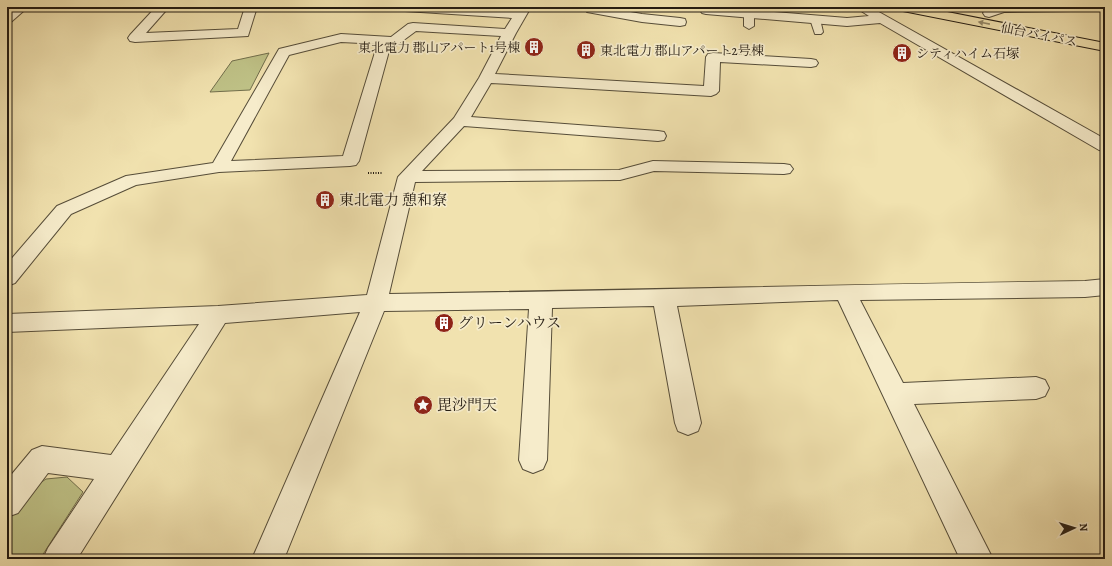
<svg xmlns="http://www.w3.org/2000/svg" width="1112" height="566" font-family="Alegreya,'Noto Serif JP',serif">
  <rect width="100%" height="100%" fill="#f1e2af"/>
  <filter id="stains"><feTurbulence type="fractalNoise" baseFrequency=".005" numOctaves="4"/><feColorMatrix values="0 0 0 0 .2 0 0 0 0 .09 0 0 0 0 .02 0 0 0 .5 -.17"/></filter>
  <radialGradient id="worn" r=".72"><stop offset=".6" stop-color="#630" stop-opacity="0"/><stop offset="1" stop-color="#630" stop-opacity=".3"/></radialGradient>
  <g fill="#bfc287" stroke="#716e4c">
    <path d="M 269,53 L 250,90 L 210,92 L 232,61 Z"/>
    <path d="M 67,477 L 83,492 L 40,559 L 7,559 L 7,518 L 27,492 L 46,479 Z"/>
  </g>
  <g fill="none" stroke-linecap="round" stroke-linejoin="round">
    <g stroke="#564d39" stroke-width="2">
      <g id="service">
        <path d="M 749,11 L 754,14 L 754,26 L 749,29 L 744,26 L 744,14 Z"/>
        <path d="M 815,16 L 820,19 L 823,32 L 821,34 L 815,34 L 810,19 Z"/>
      </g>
    </g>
    <g stroke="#564d39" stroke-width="2">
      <g id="minor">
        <path d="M 14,7 L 28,7 L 11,22 L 7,23 L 7,13 Z"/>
        <path d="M 156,7 L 169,7 L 146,33 L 238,29 L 245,7 L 257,7 L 248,36 L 135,42 L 130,41 L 128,38 L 130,35 Z"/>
        <path d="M 399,7 L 459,7 L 516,11 L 519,7 L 531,7 L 516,33 L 495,74 L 704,86 L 706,57 L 708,54 L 713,53 L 811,59 L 816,60 L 818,63 L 816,66 L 811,67 L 720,62 L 719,91 L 716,94 L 711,96 L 491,83 L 471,117 L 658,131 L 664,132 L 666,136 L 664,140 L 658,141 L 464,126 L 422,171 L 619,170 L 653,161 L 784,164 L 790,165 L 793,169 L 790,173 L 784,174 L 654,171 L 620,180 L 415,182 L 389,294 C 621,291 853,284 1085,281 L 1105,279 L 1105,295 L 1085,297 L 860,300 L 903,383 L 1036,377 L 1045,380 L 1049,388 L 1045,396 L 1036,399 L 914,404 L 993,559 L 960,559 L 838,300 L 677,306 L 701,423 L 698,431 L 688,435 L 678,431 L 675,423 L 654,306 L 552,308 L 547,460 L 543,469 L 533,473 L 523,469 L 519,460 L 529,309 L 384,311 L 284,559 L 252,559 L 360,312 L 225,323 L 77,559 L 43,559 L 48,548 L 94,479 L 48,473 L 18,513 L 7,517 L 7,480 L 32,450 L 42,446 L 111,455 L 199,324 L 7,332 L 7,314 L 218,306 L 367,295 L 398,177 L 454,118 L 479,78 L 501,36 L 416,31 L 389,51 L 359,161 L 356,165 L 350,166 L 219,172 L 136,185 L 71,214 L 15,283 L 7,286 L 7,264 L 57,206 L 126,176 L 213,163 L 279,49 L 341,34 L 391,37 L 408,24 L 413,23 L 505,29 L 512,18 L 405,11 L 401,10 ZM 341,42 L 381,44 L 376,49 L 343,156 L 231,161 L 289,55 Z"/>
        <path d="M 586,7 L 601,7 L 642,14 L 680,18 L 685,19 L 686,22 L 685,25 L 680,26 L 642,22 L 587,12 L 585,9 Z"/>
        <path d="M 702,7 L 714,7 L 847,18 L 869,16 L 855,7 L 870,7 L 1105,139 L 1105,151 L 1099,150 L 880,23 L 847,26 L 706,14 L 702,13 L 700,10 Z"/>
        <path d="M 993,7 L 1078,7 L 1076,10 L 1072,11 L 1004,12 L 989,17 L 985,16 L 983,13 L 985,10 Z"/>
      </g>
    </g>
    <g stroke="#231b12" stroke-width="2">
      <path id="trunk" d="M 897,7 L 922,7 L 1105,43 L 1105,51 L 903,11 L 899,10 Z"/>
    </g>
    <path stroke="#231b12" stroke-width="2" stroke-dasharray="1 1.5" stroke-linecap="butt" d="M 368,173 L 383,173"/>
    <use href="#service" fill="#f6eccb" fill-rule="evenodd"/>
    <use href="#minor" fill="#f6eccb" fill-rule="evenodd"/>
    <use href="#trunk" fill="#f1e2af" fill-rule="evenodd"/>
  </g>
  <defs><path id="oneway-solid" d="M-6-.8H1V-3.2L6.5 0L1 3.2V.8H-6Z"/></defs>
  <use fill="#948868" href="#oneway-solid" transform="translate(984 23) rotate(-169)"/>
  <defs>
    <g id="building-disc" transform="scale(1)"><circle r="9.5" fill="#8f2418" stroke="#f6eccb"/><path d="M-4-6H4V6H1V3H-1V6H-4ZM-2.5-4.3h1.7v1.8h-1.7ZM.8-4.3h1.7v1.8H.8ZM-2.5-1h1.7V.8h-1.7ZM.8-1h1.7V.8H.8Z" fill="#fff"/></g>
    <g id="sight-disc" transform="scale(1)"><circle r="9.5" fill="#8f2418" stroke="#f6eccb"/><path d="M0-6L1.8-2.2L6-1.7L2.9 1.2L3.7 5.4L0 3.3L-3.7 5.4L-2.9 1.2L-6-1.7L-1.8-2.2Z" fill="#fff"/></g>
  </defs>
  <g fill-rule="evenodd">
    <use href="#building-disc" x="534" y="47"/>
    <use href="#building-disc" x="586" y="50"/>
    <use href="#building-disc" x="902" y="53"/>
    <use href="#building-disc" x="325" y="200"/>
    <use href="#building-disc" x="444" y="323"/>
    <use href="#sight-disc" x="423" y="405"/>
  </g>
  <g text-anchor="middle" stroke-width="3.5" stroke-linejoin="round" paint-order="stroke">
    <g font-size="13" fill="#231b12" stroke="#f6eccb">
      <text transform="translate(1039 34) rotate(11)" y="5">仙台バイパス</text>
    </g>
    <g font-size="13" fill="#231b12" stroke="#f6eccb" text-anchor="start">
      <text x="520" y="52" text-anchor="end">東北電力 郡山アパート1号棟</text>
      <text x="600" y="55">東北電力 郡山アパート2号棟</text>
      <text x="916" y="58">シティハイム石塚</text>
    </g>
    <g font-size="15" fill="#231b12" stroke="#f6eccb" text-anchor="start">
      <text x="339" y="205">東北電力 憩和寮</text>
      <text x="458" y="328">グリーンハウス</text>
      <text x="437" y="410">毘沙門天</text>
    </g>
  </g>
  <rect width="1112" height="566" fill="none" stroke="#f1e2af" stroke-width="24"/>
  <rect x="8" y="8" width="1096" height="550" fill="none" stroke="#231b12" stroke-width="2"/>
  <rect x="12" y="12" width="1088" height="542" fill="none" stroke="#231b12"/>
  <g transform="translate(1074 528) rotate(86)" stroke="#f6eccb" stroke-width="3" paint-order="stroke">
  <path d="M0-3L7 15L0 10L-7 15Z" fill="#231b12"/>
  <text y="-6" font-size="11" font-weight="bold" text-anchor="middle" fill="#231b12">N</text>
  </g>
  <rect width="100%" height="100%" filter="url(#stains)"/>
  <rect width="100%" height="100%" fill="url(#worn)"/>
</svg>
